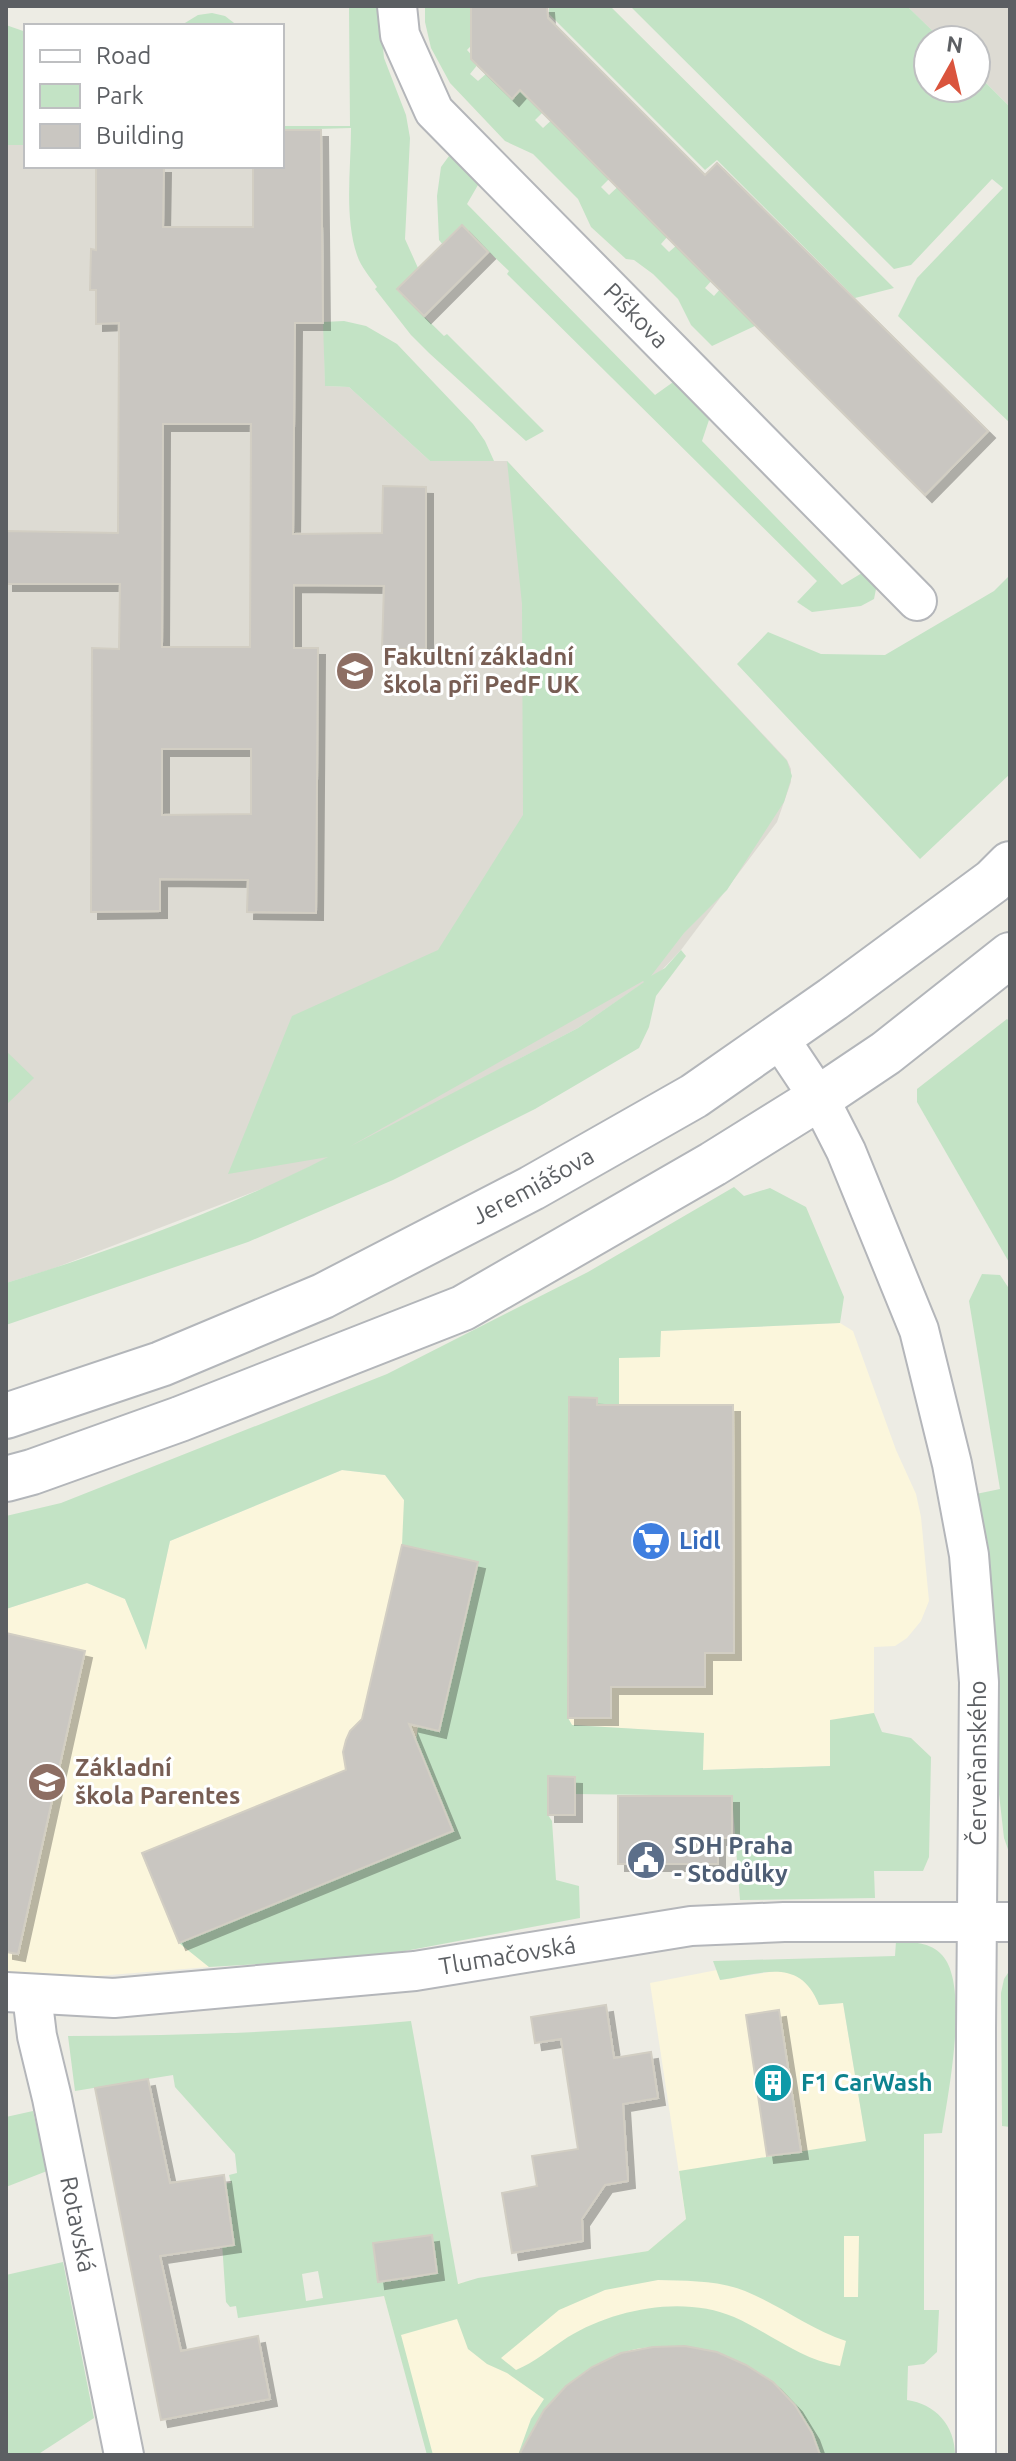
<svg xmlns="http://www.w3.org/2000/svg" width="1016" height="2461" font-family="Ubuntu,sans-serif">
  <defs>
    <filter id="shadow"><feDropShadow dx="7" dy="7" stdDeviation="0" flood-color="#0004"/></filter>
  </defs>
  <rect width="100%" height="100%" fill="#edece4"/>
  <g fill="#fbf6dc">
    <path d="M 840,1323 L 853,1331 L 896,1450 L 916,1494 L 921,1517 L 929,1601 L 921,1621 L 907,1638 L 895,1646 L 874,1647 L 874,1713 L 830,1721 L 831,1766 L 703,1770 L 703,1733 L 572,1725 L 568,1718 L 569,1397 L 597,1398 L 597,1404 L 619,1357 L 661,1331 Z"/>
    <path d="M 342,1470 L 385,1475 L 404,1500 L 439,1731 L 416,1741 L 453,1831 L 180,1943 L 209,1967 L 97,1976 L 38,1976 L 6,1971 L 6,1609 L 87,1583 L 125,1599 L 146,1649 L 170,1541 Z"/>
    <path d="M 717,1970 L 721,1980 L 782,1970 L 800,1977 L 812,1988 L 819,2005 L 843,2003 L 872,2176 L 869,2455 L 428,2455 L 384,2296 L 648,2251 L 686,2219 L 650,1983 Z"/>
  </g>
  <g fill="#dddbd3">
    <path d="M 907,6 L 1010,6 L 1010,107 L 976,73 L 976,40 L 942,40 Z"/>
    <path d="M 321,128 L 325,386 L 349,387 L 430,461 L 507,461 L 787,760 L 791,769 L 791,782 L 777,822 L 681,950 L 662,970 L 578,1028 L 361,1142 L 272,1185 L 52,1269 L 6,1283 L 6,145 L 26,145 L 26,166 L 282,166 Z"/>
  </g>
  <g fill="#c3e3c5" fill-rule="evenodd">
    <path d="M 349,6 L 379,6 L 384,58 L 406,115 L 410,138 L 405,239 L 418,268 L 397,290 L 444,336 L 447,334 L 544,431 L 526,441 L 429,353 L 411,335 L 375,289 L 377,287 C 370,277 361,267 357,255 C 344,216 351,169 351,128 L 282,130 L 282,126 L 350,126 Z"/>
    <path d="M 425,6 L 470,6 L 471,13 L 484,14 L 494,22 L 467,50 L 479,63 L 470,74 L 478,81 L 488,72 L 521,87 L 547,108 L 535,120 L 543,128 L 557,115 L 612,176 L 601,187 L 609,195 L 623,182 L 668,236 L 661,244 L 669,252 L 677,245 L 712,280 L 705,288 L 714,296 L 721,288 L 757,325 L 712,346 L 691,325 L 678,299 L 653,274 L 634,260 L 626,259 L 591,227 L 578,199 L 533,154 L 505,141 L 450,83 L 431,48 L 425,22 Z"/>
    <path d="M 549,6 L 610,6 L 894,288 L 855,298 L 717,160 L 705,170 L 549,14 Z"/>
    <path d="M 630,6 L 907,6 L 942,40 L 928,40 L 928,88 L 976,88 L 976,73 L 1010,107 L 1010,423 L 898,316 L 917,278 L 1003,188 L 992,179 L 911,265 L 894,269 Z"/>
    <path d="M 212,13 L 225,16 L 238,26 L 180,26 L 198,15 Z"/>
    <path d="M 6,25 L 26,32 L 26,145 L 6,145 Z"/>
    <path d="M 449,156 L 462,159 L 482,178 L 467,204 L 655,395 L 676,380 L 711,414 L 702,441 L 842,585 L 867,570 L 877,584 L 874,599 L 861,606 L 812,612 L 797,602 L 817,581 L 507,274 L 509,271 L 461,225 L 442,244 L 469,271 L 467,273 L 439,240 L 437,196 L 441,167 Z"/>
    <path d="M 344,321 L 366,326 L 397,344 L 473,424 L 485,441 L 494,461 L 430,461 L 349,387 L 325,386 L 323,322 Z"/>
    <path d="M 507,461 L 787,761 L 792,776 L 784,802 L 727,890 L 684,933 L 651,976 L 665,968 L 681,950 L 686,956 L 656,996 L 649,1027 L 639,1048 L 535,1109 L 393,1180 L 248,1242 L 6,1325 L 6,1283 C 115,1250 226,1209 328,1157 L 228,1174 L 292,1016 L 438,950 L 523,815 L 522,604 ZM 644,982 L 578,1028 L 349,1147 L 643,981 Z"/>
    <path d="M 1010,575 L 1010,774 L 920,859 L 737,664 L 768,632 L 821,654 L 885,655 L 994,591 Z"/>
    <path d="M 1007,1019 L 1010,1022 L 1010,1264 L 917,1102 L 917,1089 Z"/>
    <path d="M 6,1051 L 34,1078 L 6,1105 Z"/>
    <path d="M 734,1187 L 744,1196 L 770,1188 L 806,1207 L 844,1297 L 840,1323 L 661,1331 L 660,1357 L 619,1358 L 619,1405 L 597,1405 L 597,1398 L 569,1398 L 568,1718 L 572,1725 L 704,1733 L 703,1770 L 830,1766 L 830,1720 L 874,1713 L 882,1732 L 911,1738 L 931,1757 L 929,1857 L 923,1871 L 874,1871 L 875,1898 L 740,1900 L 732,1796 L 575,1794 L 575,1777 L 548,1776 L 548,1815 L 552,1821 L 556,1880 L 579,1886 L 580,1918 L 373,1957 L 209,1967 L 179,1943 L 453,1831 L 416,1741 L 418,1726 L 438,1731 L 402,1545 L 404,1500 L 385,1475 L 342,1470 L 170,1541 L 146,1650 L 125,1599 L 87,1583 L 6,1609 L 6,1516 L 61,1503 L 387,1374 L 588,1272 Z"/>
    <path d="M 982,1274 L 1000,1275 L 1010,1290 L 1010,1855 L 1004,1838 L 999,1794 L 988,1545 L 976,1494 L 1000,1489 L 969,1301 Z"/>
    <path d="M 896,1941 C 911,1942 931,1942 942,1955 C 970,1985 948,2094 942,2133 L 924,2134 L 924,2310 L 939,2310 L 937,2352 L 924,2364 L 908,2366 L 907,2400 C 935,2404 955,2425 955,2455 L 820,2455 C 795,2386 739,2345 665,2346 C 652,2347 634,2348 622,2353 C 613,2358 604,2372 596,2379 C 572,2405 547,2430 523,2455 L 518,2455 L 531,2419 L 544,2399 L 507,2373 L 487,2364 L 468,2349 L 457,2319 L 401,2335 L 433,2455 L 427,2455 L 384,2296 L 238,2318 L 236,2306 L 230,2307 L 226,2302 L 218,2184 L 231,2183 L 229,2175 L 237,2173 L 235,2154 L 175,2087 L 173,2075 L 75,2091 L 68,2036 C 183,2036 296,2032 411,2021 L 458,2284 L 478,2278 L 648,2251 L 686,2219 L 679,2171 L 866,2141 L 843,2003 L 819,2005 C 800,1956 761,1974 720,1980 L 713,1961 L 895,1956 ZM 431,2235 L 437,2273 L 402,2281 L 402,2278 L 378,2281 L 373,2243 ZM 844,2236 L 859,2236 L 858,2297 L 844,2297 ZM 318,2271 L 323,2298 L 306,2301 L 302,2274 ZM 658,2280 C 686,2281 718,2280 745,2291 C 780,2305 810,2329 846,2341 L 840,2366 C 801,2360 770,2333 734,2317 C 683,2295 614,2309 568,2337 C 550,2349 535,2362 516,2370 L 501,2358 L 559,2310 L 605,2290 Z"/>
    <path d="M 1010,1970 L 1010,2127 L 1002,2126 L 1001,1993 L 1004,1979 Z"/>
    <path d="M 33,2111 L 47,2171 L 6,2187 L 6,2117 Z"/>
    <path d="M 63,2262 L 94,2418 L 37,2455 L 6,2455 L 6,2275 Z"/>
  </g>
  <g fill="#c9c6c1" stroke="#d2cec3" stroke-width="2" fill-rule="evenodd" filter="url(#shadow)">
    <path d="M 471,6 L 547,6 L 548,18 L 705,175 L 717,163 L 988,431 L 925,495 L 520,90 L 512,99 L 471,59 Z"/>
    <path d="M 282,130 L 321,130 L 323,323 L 295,323 L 293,534 L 382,533 L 383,486 L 426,487 L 426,649 L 382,649 L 384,586 L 294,585 L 294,648 L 318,648 L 316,913 L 247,912 L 248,880 L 160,879 L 160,911 L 91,912 L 92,648 L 119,649 L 120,584 L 6,584 L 6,531 L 118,533 L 119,323 L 96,324 L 96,290 L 90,290 L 91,249 L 96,250 L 96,166 L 164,166 L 163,227 L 253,227 L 253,166 L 282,166 ZM 163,424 L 251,424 L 250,647 L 162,647 ZM 162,749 L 251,749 L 251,814 L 162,815 Z"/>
    <path d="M 462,225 L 488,252 L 424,316 L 397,289 Z"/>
    <path d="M 569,1397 L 597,1398 L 597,1405 L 733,1405 L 734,1653 L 705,1653 L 705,1687 L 611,1687 L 611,1718 L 568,1718 Z"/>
    <path d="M 402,1545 L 478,1562 L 439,1731 L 409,1724 L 453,1831 L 179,1943 L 142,1853 L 346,1770 L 343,1752 L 346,1740 L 350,1731 L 362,1719 Z"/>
    <path d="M 6,1633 L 85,1651 L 18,1954 L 6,1952 Z"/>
    <path d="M 548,1776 L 575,1777 L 575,1815 L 548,1815 Z"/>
    <path d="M 618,1796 L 732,1796 L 732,1838 L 718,1838 L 718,1864 L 618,1864 Z"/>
    <path d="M 606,2005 L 614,2058 L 651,2052 L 658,2098 L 623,2104 L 628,2181 L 605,2185 L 582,2219 L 583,2241 L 512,2253 L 502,2193 L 537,2186 L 532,2156 L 578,2149 L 561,2039 L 535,2043 L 531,2017 Z"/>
    <path d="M 779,2010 L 801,2152 L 767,2156 L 746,2015 Z"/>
    <path d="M 148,2079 L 170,2183 L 224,2175 L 234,2245 L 160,2256 L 181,2351 L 258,2336 L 270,2399 L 161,2420 L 95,2088 Z"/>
    <path d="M 432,2235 L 437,2273 L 378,2282 L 373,2243 Z"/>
    <path d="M 685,2346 L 717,2352 L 746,2365 L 773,2382 L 795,2405 L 812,2433 L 820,2455 L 519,2455 L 544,2410 L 566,2386 L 592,2367 L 621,2353 L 653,2347 Z"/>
  </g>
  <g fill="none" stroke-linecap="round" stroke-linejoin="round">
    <g stroke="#b4b6ba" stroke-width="42">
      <g id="minor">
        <path id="s1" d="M 397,6 L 400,35 L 434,111 L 917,601"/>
        <path d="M 779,1038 L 819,1098 L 846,1151 L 919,1330 L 952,1464 L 969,1555 L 979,1682 L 976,2030 L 976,2455"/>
        <path id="s2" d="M 6,1992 L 114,1998 L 415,1971 L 691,1926 L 784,1922 L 1010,1922"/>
        <path id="s3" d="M 32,1995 L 37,2036 L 52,2098 L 124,2455"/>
      </g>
    </g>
    <g stroke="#b3b6ba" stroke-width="48">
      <g id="secondary">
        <path id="s4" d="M 6,1416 L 161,1364 L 323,1296 L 532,1188 L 694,1096 L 833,999 L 993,881 L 1010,864"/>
        <path d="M 6,1479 L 32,1472 L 180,1419 L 463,1308 L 713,1164 L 819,1098 L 886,1053 L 1010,955"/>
      </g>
    </g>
    <use href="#minor" stroke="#fff" stroke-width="38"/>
    <use href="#secondary" stroke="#fff" stroke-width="44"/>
  </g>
  <defs>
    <g id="school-disc" transform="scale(2)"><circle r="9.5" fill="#8d6e63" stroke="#fff"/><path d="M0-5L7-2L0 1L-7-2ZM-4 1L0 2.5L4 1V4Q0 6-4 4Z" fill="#fff"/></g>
    <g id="supermarket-disc" transform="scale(2)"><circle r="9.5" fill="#3f7fe0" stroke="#fff"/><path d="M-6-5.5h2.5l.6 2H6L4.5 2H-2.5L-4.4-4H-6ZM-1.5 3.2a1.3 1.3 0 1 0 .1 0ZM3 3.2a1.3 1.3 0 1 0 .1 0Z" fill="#fff"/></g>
    <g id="civic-disc" transform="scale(2)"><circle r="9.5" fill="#5c6f8a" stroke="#fff"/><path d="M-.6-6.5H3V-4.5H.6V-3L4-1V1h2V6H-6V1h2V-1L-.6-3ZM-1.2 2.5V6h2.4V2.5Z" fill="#fff"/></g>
    <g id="building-disc" transform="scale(2)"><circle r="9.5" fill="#0f9aa8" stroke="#fff"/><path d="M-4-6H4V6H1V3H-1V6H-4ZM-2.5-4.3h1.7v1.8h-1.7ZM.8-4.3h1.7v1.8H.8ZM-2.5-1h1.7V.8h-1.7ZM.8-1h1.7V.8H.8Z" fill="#fff"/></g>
  </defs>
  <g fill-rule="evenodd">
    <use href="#school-disc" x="355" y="671"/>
    <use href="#supermarket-disc" x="651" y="1541"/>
    <use href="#school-disc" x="47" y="1782"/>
    <use href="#civic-disc" x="646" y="1860"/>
    <use href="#building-disc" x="773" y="2083"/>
  </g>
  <g text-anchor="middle" stroke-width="6" stroke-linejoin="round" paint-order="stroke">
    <g font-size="24" fill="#5c5f63" stroke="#fff">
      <text dy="8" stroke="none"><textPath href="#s1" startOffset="400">Píškova</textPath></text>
      <text dy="8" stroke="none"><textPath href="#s4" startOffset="576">Jeremiášova</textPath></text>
      <text transform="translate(978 1763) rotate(-90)" y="8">Červeňanského</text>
      <text dy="8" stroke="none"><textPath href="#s2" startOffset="504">Tlumačovská</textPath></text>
      <text dy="8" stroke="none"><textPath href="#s3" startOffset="234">Rotavská</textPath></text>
    </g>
    <g font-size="24" font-weight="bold" fill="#785e54" stroke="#fff" text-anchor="start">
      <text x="383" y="665">Fakultní základní<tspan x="383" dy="28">škola při PedF UK</tspan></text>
      <text x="75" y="1776">Základní<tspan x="75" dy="28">škola Parentes</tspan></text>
    </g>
    <g font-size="24" font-weight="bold" fill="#366cbe" stroke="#fff" text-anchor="start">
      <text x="679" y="1549">Lidl</text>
    </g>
    <g font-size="24" font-weight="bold" fill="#4e5e75" stroke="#fff" text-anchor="start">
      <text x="674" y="1854">SDH Praha<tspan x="674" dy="28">- Stodůlky</tspan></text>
    </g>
    <g font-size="24" font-weight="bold" fill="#0d838f" stroke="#fff" text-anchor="start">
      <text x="801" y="2091">F1 CarWash</text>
    </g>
  </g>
  <rect width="1016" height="2461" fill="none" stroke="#5c5f63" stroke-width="16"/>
  <rect x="24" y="24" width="260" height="144" fill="#ffffff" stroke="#bebfc1" stroke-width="2"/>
  <rect x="40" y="50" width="40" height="12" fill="#ffffff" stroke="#bebfc1" stroke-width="2"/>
  <text x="96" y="64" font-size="24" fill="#5c5f63">Road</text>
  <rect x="40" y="84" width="40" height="24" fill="#c3e3c5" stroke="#bebfc1" stroke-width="2"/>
  <text x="96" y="104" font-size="24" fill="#5c5f63">Park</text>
  <rect x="40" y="124" width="40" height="24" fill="#c9c6c1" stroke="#bebfc1" stroke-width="2"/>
  <text x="96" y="144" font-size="24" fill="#5c5f63">Building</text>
  <g transform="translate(952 64) rotate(8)"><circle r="38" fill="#ffffff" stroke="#bebfc1" stroke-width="2"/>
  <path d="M0-6L14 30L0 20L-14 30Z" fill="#da543d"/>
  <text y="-12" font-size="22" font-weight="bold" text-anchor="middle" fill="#5c5f63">N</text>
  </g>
</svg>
